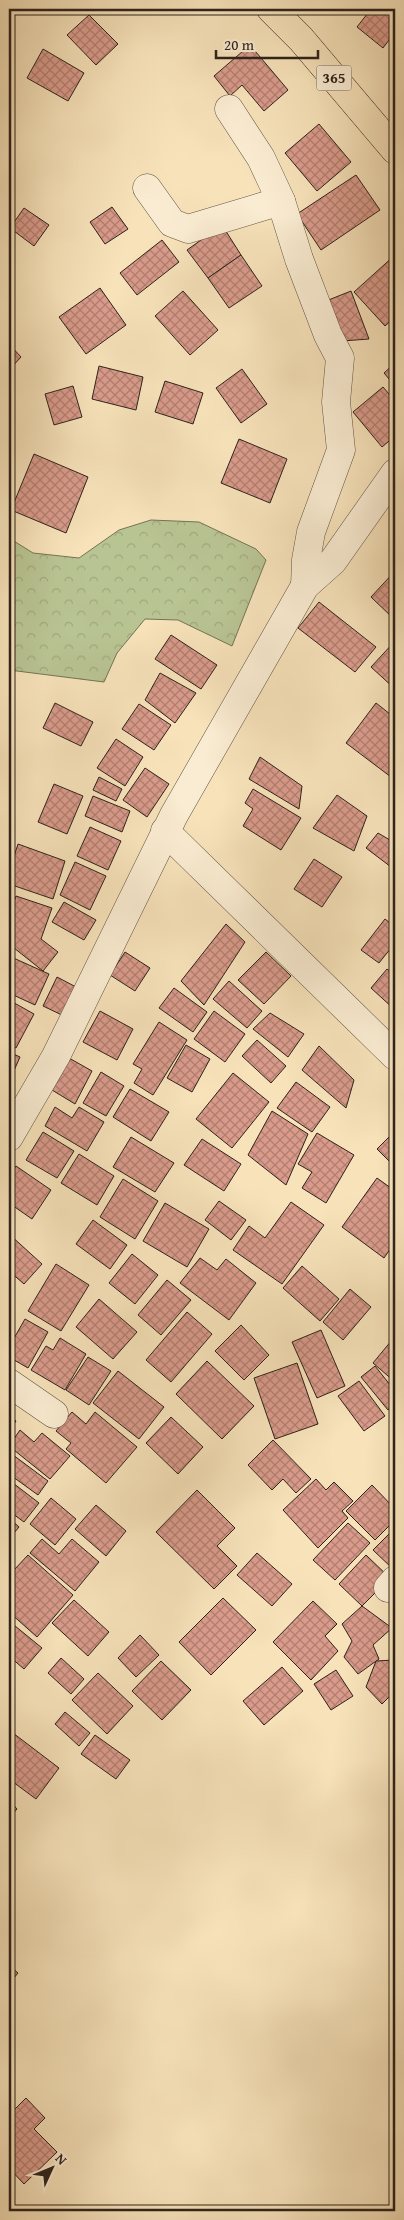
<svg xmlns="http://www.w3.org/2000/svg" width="404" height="2220" font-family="'Gentium Book Plus',serif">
  <defs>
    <pattern id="forest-crowns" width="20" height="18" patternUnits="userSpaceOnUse" patternTransform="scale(1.25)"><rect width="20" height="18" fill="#b9c493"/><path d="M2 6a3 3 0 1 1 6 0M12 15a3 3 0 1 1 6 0" fill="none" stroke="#9fa87e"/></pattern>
    <pattern id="building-cross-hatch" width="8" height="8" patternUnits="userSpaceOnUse" patternTransform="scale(1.25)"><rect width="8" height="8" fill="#da9b8b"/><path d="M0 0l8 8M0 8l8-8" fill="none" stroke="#b17e71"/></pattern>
  </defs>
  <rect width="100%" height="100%" fill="#f7e2ba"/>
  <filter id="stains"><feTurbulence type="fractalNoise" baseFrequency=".004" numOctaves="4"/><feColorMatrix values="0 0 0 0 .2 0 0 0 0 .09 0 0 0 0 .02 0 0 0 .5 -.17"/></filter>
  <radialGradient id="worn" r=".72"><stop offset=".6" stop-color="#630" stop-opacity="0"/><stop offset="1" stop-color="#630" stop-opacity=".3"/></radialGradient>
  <path fill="url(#forest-crowns)" stroke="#737457" d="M 151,520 L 199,522 L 256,549 L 266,560 L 232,646 L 178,620 L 145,619 L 117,653 L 104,682 L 9,670 L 9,538 L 33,553 L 79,558 L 119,530 Z"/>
  <g fill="url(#building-cross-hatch)" stroke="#2d231b">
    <path d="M 371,9 L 395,9 L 395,32 L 383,48 L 357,27 Z"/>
    <path d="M 89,15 L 118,44 L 96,65 L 67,35 Z"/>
    <path d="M 250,45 L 288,90 L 264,111 L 242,85 L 230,96 L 214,76 Z"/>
    <path d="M 43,49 L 84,73 L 68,101 L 27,78 Z"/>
    <path d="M 319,124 L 351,162 L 317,191 L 285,153 Z"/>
    <path d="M 356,175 L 380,210 L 321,250 L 297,214 Z"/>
    <path d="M 112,207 L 128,229 L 105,244 L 90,222 Z"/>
    <path d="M 24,208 L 49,225 L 34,246 L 10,228 Z"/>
    <path d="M 222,225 L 241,255 L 208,278 L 187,250 Z"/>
    <path d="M 162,240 L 179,262 L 137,295 L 120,273 Z"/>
    <path d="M 241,255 L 262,286 L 229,308 L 208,278 Z"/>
    <path d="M 395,255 L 395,317 L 385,326 L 354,292 Z"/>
    <path d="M 100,288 L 126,325 L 86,354 L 59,317 Z"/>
    <path d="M 183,291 L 218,330 L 190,355 L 155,316 Z"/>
    <path d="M 351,291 L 369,339 L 342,341 L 326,301 Z"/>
    <path d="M 9,344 L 21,357 L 9,370 Z"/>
    <path d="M 395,363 L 395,386 L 384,373 Z"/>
    <path d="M 99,366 L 143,377 L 136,410 L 92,399 Z"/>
    <path d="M 242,369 L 267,404 L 241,423 L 216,388 Z"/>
    <path d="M 165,381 L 203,393 L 193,424 L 155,412 Z"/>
    <path d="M 73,386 L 82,417 L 54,425 L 45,394 Z"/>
    <path d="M 383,387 L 395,401 L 395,436 L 382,447 L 353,412 Z"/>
    <path d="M 239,439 L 287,459 L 270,503 L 221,483 Z"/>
    <path d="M 34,454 L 88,477 L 66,533 L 11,510 Z"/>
    <path d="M 395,488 L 395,516 L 385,498 Z"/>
    <path d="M 395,571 L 395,620 L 371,597 Z"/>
    <path d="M 319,602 L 376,647 L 355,672 L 298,628 Z"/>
    <path d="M 171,635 L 217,665 L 201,689 L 155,659 Z"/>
    <path d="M 395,641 L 395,689 L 371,667 Z"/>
    <path d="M 160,673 L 196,693 L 175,723 L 145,700 Z"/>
    <path d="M 55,703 L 93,722 L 81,746 L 43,728 Z"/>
    <path d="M 376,703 L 395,718 L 395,780 L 346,743 Z"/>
    <path d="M 139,704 L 171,725 L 154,750 L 122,729 Z"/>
    <path d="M 116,739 L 143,757 L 125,786 L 97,768 Z"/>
    <path d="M 260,757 L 302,786 L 299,809 L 249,779 Z"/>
    <path d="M 145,768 L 169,784 L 147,817 L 123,800 Z"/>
    <path d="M 99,777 L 122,789 L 116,801 L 93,790 Z"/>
    <path d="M 54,784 L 83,796 L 67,834 L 38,822 Z"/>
    <path d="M 253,789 L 301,818 L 281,850 L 243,826 L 253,809 L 245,803 Z"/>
    <path d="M 337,795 L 367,816 L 354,851 L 313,828 Z"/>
    <path d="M 93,796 L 130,811 L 122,832 L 85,816 Z"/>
    <path d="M 90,827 L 121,841 L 108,870 L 77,856 Z"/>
    <path d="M 378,833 L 395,843 L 395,870 L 366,848 Z"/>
    <path d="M 18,844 L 65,861 L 53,899 L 9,884 L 9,872 Z"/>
    <path d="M 314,859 L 342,877 L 322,907 L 294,889 Z"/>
    <path d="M 75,862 L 106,876 L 90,910 L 60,895 Z"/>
    <path d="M 16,896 L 52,908 L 41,939 L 58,952 L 43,971 L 9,944 L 9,917 Z"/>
    <path d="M 64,902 L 96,920 L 84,940 L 52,922 Z"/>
    <path d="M 385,919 L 395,927 L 395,943 L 379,963 L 361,950 Z"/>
    <path d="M 226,924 L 245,942 L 204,1005 L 181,981 Z"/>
    <path d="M 125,952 L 150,968 L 135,991 L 110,975 Z"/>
    <path d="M 266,952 L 291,976 L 264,1004 L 238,980 Z"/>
    <path d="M 9,956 L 49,974 L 35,1005 L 9,993 Z"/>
    <path d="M 387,969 L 395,975 L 395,1010 L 371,988 Z"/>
    <path d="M 57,977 L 78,988 L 64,1016 L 43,1006 Z"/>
    <path d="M 229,981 L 262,1011 L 247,1028 L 213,999 Z"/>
    <path d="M 174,988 L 207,1012 L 193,1032 L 159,1008 Z"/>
    <path d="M 9,1000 L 34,1014 L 16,1048 L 9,1044 Z"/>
    <path d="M 100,1011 L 133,1029 L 117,1060 L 83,1042 Z"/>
    <path d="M 214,1011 L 245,1034 L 225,1062 L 194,1039 Z"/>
    <path d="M 270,1013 L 304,1034 L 288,1057 L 253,1029 Z"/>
    <path d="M 159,1022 L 187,1040 L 153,1095 L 134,1083 L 142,1069 L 133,1064 Z"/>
    <path d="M 257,1040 L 286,1066 L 271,1083 L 242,1056 Z"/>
    <path d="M 186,1045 L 210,1059 L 192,1092 L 167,1078 Z"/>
    <path d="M 319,1046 L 354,1080 L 346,1108 L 302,1070 Z"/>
    <path d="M 9,1052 L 20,1057 L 9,1082 Z"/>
    <path d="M 69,1058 L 92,1071 L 75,1104 L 52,1090 Z"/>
    <path d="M 101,1072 L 124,1086 L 106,1116 L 83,1103 Z"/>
    <path d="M 233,1073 L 269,1102 L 232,1148 L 196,1119 Z"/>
    <path d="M 296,1082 L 330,1107 L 312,1132 L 277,1108 Z"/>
    <path d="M 130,1089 L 169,1112 L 151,1141 L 113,1117 Z"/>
    <path d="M 55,1107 L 72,1118 L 79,1107 L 104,1122 L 87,1151 L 45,1126 Z"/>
    <path d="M 272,1111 L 308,1134 L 286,1185 L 248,1155 Z"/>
    <path d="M 395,1131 L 395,1167 L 377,1149 Z"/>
    <path d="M 43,1132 L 74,1151 L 57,1178 L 26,1160 Z"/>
    <path d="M 317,1133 L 354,1155 L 326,1203 L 302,1188 L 312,1172 L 298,1164 Z"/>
    <path d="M 131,1137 L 174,1163 L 155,1192 L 113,1167 Z"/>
    <path d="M 202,1139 L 241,1164 L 224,1191 L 184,1165 Z"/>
    <path d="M 79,1154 L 114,1176 L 97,1205 L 61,1183 Z"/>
    <path d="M 16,1166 L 51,1190 L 32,1219 L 9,1203 L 9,1176 Z"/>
    <path d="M 377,1178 L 395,1191 L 395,1242 L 384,1258 L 342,1227 Z"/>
    <path d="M 123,1179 L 158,1201 L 135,1239 L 100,1217 Z"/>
    <path d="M 219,1201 L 246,1220 L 231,1240 L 205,1220 Z"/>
    <path d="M 291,1202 L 324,1225 L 282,1284 L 233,1250 L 249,1226 L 265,1238 Z"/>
    <path d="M 165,1203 L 209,1229 L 187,1267 L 143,1241 Z"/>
    <path d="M 93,1220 L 127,1245 L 110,1269 L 76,1244 Z"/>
    <path d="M 9,1234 L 42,1264 L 24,1284 L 9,1271 Z"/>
    <path d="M 132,1254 L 158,1275 L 135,1304 L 109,1283 Z"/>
    <path d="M 200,1258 L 217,1270 L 226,1259 L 256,1283 L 229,1320 L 180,1283 Z"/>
    <path d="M 56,1264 L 89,1285 L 61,1331 L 28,1311 Z"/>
    <path d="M 302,1266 L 339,1299 L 320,1321 L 283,1288 Z"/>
    <path d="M 167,1280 L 191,1300 L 161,1335 L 138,1315 Z"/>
    <path d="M 350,1289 L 371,1307 L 343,1340 L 323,1322 Z"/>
    <path d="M 99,1299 L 137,1332 L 113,1359 L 76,1327 Z"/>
    <path d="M 187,1312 L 212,1334 L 171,1382 L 146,1360 Z"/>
    <path d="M 25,1319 L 48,1332 L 28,1368 L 9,1357 L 9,1347 Z"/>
    <path d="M 241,1325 L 269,1355 L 244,1380 L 215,1351 Z"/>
    <path d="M 321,1330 L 345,1386 L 317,1398 L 292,1342 Z"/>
    <path d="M 60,1338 L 86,1354 L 65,1390 L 31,1370 L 46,1346 L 53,1350 Z"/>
    <path d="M 392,1340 L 395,1342 L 395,1382 L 373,1363 Z"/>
    <path d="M 88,1357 L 111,1371 L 89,1405 L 66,1390 Z"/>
    <path d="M 207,1361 L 254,1406 L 222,1439 L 176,1394 Z"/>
    <path d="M 297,1363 L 318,1424 L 275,1439 L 254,1378 Z"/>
    <path d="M 375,1366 L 395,1391 L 395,1404 L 388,1410 L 361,1377 Z"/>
    <path d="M 118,1371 L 164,1407 L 139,1439 L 93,1403 Z"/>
    <path d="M 359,1381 L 385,1416 L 364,1431 L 338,1396 Z"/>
    <path d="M 72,1412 L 86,1424 L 95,1412 L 137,1447 L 106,1483 L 66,1449 L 71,1443 L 56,1431 Z"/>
    <path d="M 9,1416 L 16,1421 L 9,1432 Z"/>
    <path d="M 171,1417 L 203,1447 L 178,1474 L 146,1443 Z"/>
    <path d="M 20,1430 L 34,1442 L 42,1433 L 70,1456 L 50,1479 L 9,1446 Z"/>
    <path d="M 273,1440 L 311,1479 L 296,1493 L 283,1479 L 272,1490 L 248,1465 Z"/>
    <path d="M 9,1452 L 48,1481 L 38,1495 L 9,1474 Z"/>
    <path d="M 316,1479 L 326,1490 L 334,1482 L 353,1501 L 342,1511 L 348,1518 L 318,1548 L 283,1510 Z"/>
    <path d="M 9,1480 L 39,1503 L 24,1522 L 9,1511 Z"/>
    <path d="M 372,1485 L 395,1509 L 395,1520 L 375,1540 L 346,1511 Z"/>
    <path d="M 197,1490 L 235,1528 L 217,1546 L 237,1566 L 214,1589 L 156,1532 Z"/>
    <path d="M 51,1498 L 76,1519 L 55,1545 L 30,1524 Z"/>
    <path d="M 96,1505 L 126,1531 L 106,1556 L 75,1529 Z"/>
    <path d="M 9,1518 L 19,1527 L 9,1539 Z"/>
    <path d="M 348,1523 L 370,1543 L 335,1580 L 313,1560 Z"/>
    <path d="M 395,1528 L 395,1567 L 393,1569 L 373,1550 Z"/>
    <path d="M 42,1539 L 59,1554 L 72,1539 L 99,1562 L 75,1591 L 30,1553 Z"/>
    <path d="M 257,1553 L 292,1584 L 272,1606 L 237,1575 Z"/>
    <path d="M 28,1555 L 73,1595 L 37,1637 L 9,1612 L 9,1602 L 14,1595 L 9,1590 L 9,1565 L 14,1570 Z"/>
    <path d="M 366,1555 L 390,1578 L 362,1606 L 339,1584 Z"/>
    <path d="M 223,1598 L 256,1630 L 211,1675 L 179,1642 Z"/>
    <path d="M 74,1600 L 109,1632 L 88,1656 L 52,1623 Z"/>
    <path d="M 313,1601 L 337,1624 L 325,1636 L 338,1651 L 311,1680 L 273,1642 Z"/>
    <path d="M 362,1606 L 392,1628 L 373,1645 L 379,1659 L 358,1674 L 344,1657 L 352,1641 L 342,1624 Z"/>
    <path d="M 9,1621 L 42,1648 L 24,1669 L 9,1656 Z"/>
    <path d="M 140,1635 L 159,1655 L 136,1677 L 118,1658 Z"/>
    <path d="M 61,1658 L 84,1679 L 71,1694 L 48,1673 Z"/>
    <path d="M 394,1660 L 395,1691 L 382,1704 L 366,1687 L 376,1661 Z"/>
    <path d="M 161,1661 L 191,1690 L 162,1720 L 132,1691 Z"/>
    <path d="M 282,1667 L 303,1691 L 264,1725 L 243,1701 Z"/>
    <path d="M 336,1670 L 353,1696 L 331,1710 L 314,1684 Z"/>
    <path d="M 98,1673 L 133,1706 L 107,1734 L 72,1700 Z"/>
    <path d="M 65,1712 L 90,1733 L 79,1746 L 55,1724 Z"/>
    <path d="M 9,1730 L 59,1768 L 36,1799 L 9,1779 Z"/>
    <path d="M 95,1735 L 130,1760 L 116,1779 L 81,1754 Z"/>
    <path d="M 9,1800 L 17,1809 L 9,1818 Z"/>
    <path d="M 9,1965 L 18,1973 L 9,1984 Z"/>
    <path d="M 26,2098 L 45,2118 L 34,2129 L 57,2152 L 24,2184 L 9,2168 L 9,2115 Z"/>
  </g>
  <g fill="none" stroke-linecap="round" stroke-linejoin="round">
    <g stroke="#605343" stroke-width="29">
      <g id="street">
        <path d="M 229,109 L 261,158 L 281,201 L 299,259 L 328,335 L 340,358 L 336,402 L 341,450 L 311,532 L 306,560 L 305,586"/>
        <path d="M 147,188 L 172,223 L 188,229 L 281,201"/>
        <path d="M 165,831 L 395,1056"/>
        <path d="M 9,1137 L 56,1056 L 174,815 L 305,586 L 333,561 L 395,473"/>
        <path d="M 9,1383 L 54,1414"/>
        <path d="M 388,1588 L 395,1580"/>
      </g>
    </g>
    <g stroke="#2d231b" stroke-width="29">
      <path id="primary" d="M 271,9 L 301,39 L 395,150"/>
    </g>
    <use href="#street" stroke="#faecd2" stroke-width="28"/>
    <use href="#primary" stroke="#f7e2ba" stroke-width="28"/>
  </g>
  <g text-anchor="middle" stroke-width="4" stroke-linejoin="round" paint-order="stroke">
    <rect fill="#faecd2" stroke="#6a5f52" stroke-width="1" x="316.5" y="65.5" width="35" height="25" rx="4"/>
    <g font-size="15" font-weight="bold" fill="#2d231b">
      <text x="334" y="83">365</text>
    </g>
  </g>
  <rect width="404" height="2220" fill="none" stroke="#f7e2ba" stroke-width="30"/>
  <rect x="10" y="10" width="384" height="2200" fill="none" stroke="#2d231b" stroke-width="2.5"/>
  <rect x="15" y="15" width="374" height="2190" fill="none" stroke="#2d231b"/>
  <g transform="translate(52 2168) rotate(46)" stroke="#faecd2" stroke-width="4" paint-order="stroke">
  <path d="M0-4L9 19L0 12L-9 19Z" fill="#2d231b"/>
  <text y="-8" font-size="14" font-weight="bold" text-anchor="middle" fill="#2d231b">N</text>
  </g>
  <path d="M216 50v8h102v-8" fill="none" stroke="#2d231b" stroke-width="2.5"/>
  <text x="224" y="50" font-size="15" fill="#2d231b" stroke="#faecd2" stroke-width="4" paint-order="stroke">20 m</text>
  <rect width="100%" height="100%" filter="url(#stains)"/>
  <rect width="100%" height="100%" fill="url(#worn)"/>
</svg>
